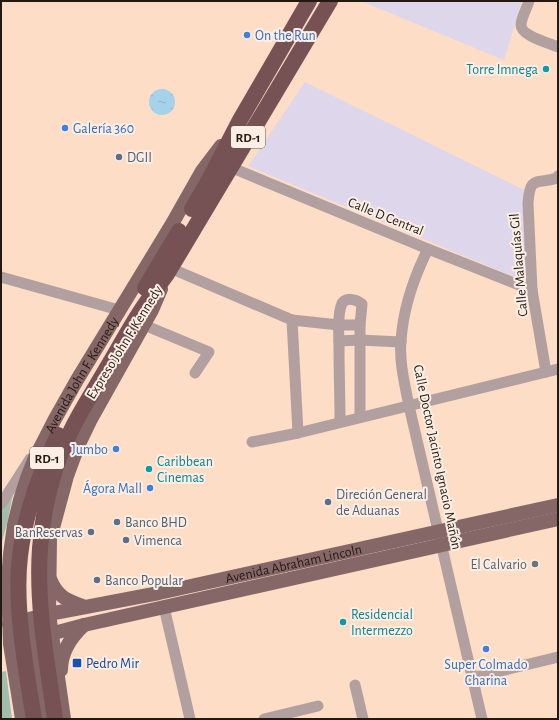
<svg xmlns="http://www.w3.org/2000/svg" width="559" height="720" font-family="'Alegreya Sans',sans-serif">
  <defs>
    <pattern id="water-ripples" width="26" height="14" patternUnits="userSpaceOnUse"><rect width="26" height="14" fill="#a5d2ea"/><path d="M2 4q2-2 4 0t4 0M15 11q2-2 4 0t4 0" fill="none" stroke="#8eb4c8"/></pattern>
  </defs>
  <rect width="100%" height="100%" fill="#fdddc5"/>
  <g fill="#ded6eb">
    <path d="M 361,1 L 522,1 L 504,60 Z"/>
    <path d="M 305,82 L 524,190 L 527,282 L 248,166 Z"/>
  </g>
  <g fill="#a2bdad">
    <path d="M 13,493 L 8,520 L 1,545 L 1,506 Z"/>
    <path d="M 6,671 L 12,719 L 1,719 L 1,672 Z"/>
  </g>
  <circle fill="url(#water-ripples)" cx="162" cy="102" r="13"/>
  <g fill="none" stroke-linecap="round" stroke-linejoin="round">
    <g stroke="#b2a0a0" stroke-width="11">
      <path d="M 529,1 C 527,8 521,18 521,25 C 521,36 549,43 558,47"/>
      <path d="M 230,167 L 428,249 L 532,290"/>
      <path d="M 428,249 C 414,277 403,310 401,341 C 399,362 405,385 409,406 L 482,719"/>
      <path d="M 170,268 L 292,320 L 339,325 L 360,325 L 360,417"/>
      <path d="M 1,277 L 119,310"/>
      <path d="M 292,320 L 298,433"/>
      <path d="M 144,325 L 209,352 L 195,373"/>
      <path d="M 339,341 L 360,340 L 401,342"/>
      <path d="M 546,372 L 532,290 L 528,203 C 530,174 537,185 557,178 L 558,176"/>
      <path d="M 340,422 C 340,397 339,372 339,347 C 339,334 337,319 341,306 C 344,296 356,299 362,304 L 360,325"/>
      <path d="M 252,442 L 298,433 L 558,369"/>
      <path d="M 1,504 L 30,459"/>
      <path d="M 164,607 L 190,719"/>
      <path d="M 472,678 L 558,657"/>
      <path d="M 355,685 L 363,719"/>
      <path d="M 264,719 L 318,706"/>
    </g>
    <g stroke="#866768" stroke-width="14">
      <path d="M 50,579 C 58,598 67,600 85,607"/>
      <path id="s1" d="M 9,624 L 49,614 L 159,593 L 558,505"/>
      <path d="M 30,630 L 44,719"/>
      <path d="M 13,644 L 84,625 L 558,519"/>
      <path d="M 61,670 C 61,652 71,637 84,625"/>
      <path id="s2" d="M 22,719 L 10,644 L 8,582 L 10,554 L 14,525 L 20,500 L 27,478 L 34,460 L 55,419 L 77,380 L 172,224 L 202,171 L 221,146"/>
      <path d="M 64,719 L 49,614 L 50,539 L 67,476 L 78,446 L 91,419 L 152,310 L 161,289"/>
    </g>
    <g stroke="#765255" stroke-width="16">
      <path d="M 192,209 L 209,180 L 240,120 L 309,1"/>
      <path d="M 145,288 L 179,231"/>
      <path d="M 34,719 C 26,669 14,607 20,556 C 25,513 39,474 58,435"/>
      <path d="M 55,719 C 47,662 36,605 40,548 C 43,510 52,471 68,437 C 79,412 95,389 108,366 C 120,346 131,325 144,306 C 151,295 159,285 167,274 L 330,1"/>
    </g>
  </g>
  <g fill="#3f7fe0" stroke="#fbefe5" stroke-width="1.5">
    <circle cx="247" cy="35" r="4"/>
    <circle cx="65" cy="128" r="4"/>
    <circle cx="116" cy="449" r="4"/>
    <circle cx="150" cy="488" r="4"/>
    <circle cx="486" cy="649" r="4"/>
  </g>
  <g fill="#0f9aa8" stroke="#fbefe5" stroke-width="1.5">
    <circle cx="546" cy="69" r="4"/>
    <circle cx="149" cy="469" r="4"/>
    <circle cx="343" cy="622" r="4"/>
  </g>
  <g fill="#5c6f8a" stroke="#fbefe5" stroke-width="1.5">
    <circle cx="119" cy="157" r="4"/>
    <circle cx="328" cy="502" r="4"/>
    <circle cx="117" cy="522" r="4"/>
    <circle cx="91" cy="532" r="4"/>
    <circle cx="126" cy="540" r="4"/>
    <circle cx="97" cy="580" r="4"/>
  </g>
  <circle fill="#6b7280" stroke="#fbefe5" stroke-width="1.5" cx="535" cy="564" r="4"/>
  <rect fill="#1a4fb4" stroke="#fbefe5" stroke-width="1.5" x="72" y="658" width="10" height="10" rx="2"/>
  <g text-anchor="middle" stroke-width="4" stroke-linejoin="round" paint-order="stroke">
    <g fill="#fbefe5" stroke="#645951" stroke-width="1">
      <rect x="231" y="126" width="34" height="22" rx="3"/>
      <rect x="30" y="447" width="34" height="22" rx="3"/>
    </g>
    <g font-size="13" font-weight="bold" fill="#241911">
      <text x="248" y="142">RD-1</text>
      <text x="47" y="463">RD-1</text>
    </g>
    <g font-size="14" fill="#366cbe" stroke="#fbefe5" text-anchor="start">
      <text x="255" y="40">On the Run</text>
      <text x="73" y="133">Galería 360</text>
      <text x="108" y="454" text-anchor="end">Jumbo</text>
      <text x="142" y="493" text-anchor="end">Ágora Mall</text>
      <text x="486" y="669" text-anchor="middle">Super Colmado<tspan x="486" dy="16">Charina</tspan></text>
    </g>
    <g font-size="14" fill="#0d838f" stroke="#fbefe5" text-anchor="start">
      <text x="538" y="74" text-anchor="end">Torre Imnega</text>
      <text x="157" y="466">Caribbean<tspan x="157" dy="16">Cinemas</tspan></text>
      <text x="351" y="619">Residencial<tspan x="351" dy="16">Intermezzo</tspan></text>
    </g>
    <g font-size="14" fill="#4e5e75" stroke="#fbefe5" text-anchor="start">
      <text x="127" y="162">DGII</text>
      <text x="336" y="499">Direción General<tspan x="336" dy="16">de Aduanas</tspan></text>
      <text x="125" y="527">Banco BHD</text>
      <text x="83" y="537" text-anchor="end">BanReservas</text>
      <text x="134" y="545">Vimenca</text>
      <text x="105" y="585">Banco Popular</text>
    </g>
    <g font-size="14" fill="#241911" stroke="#fbefe5">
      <text transform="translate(386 216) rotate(22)" y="5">Calle D Central</text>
      <text transform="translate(518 265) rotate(-95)" y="5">Calle Malaquías Gil</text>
      <text transform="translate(124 342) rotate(-58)" y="5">Expreso John F. Kennedy</text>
      <text dy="5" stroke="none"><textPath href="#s2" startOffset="361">Avenida John F. Kennedy</textPath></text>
      <text transform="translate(438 457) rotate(78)" y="5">Calle Doctor Jacinto Ignacio Mañón</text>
      <text dy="5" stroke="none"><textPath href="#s1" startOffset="291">Avenida Abraham Lincoln</textPath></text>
    </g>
    <g font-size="14" fill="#5b616d" stroke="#fbefe5" text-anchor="end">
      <text x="527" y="569">El Calvario</text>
    </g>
    <g font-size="14" fill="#164399" stroke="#fbefe5" text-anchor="start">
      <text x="86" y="668">Pedro Mir</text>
    </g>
  </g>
  <rect width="559" height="720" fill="none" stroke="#241911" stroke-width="4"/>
</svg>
